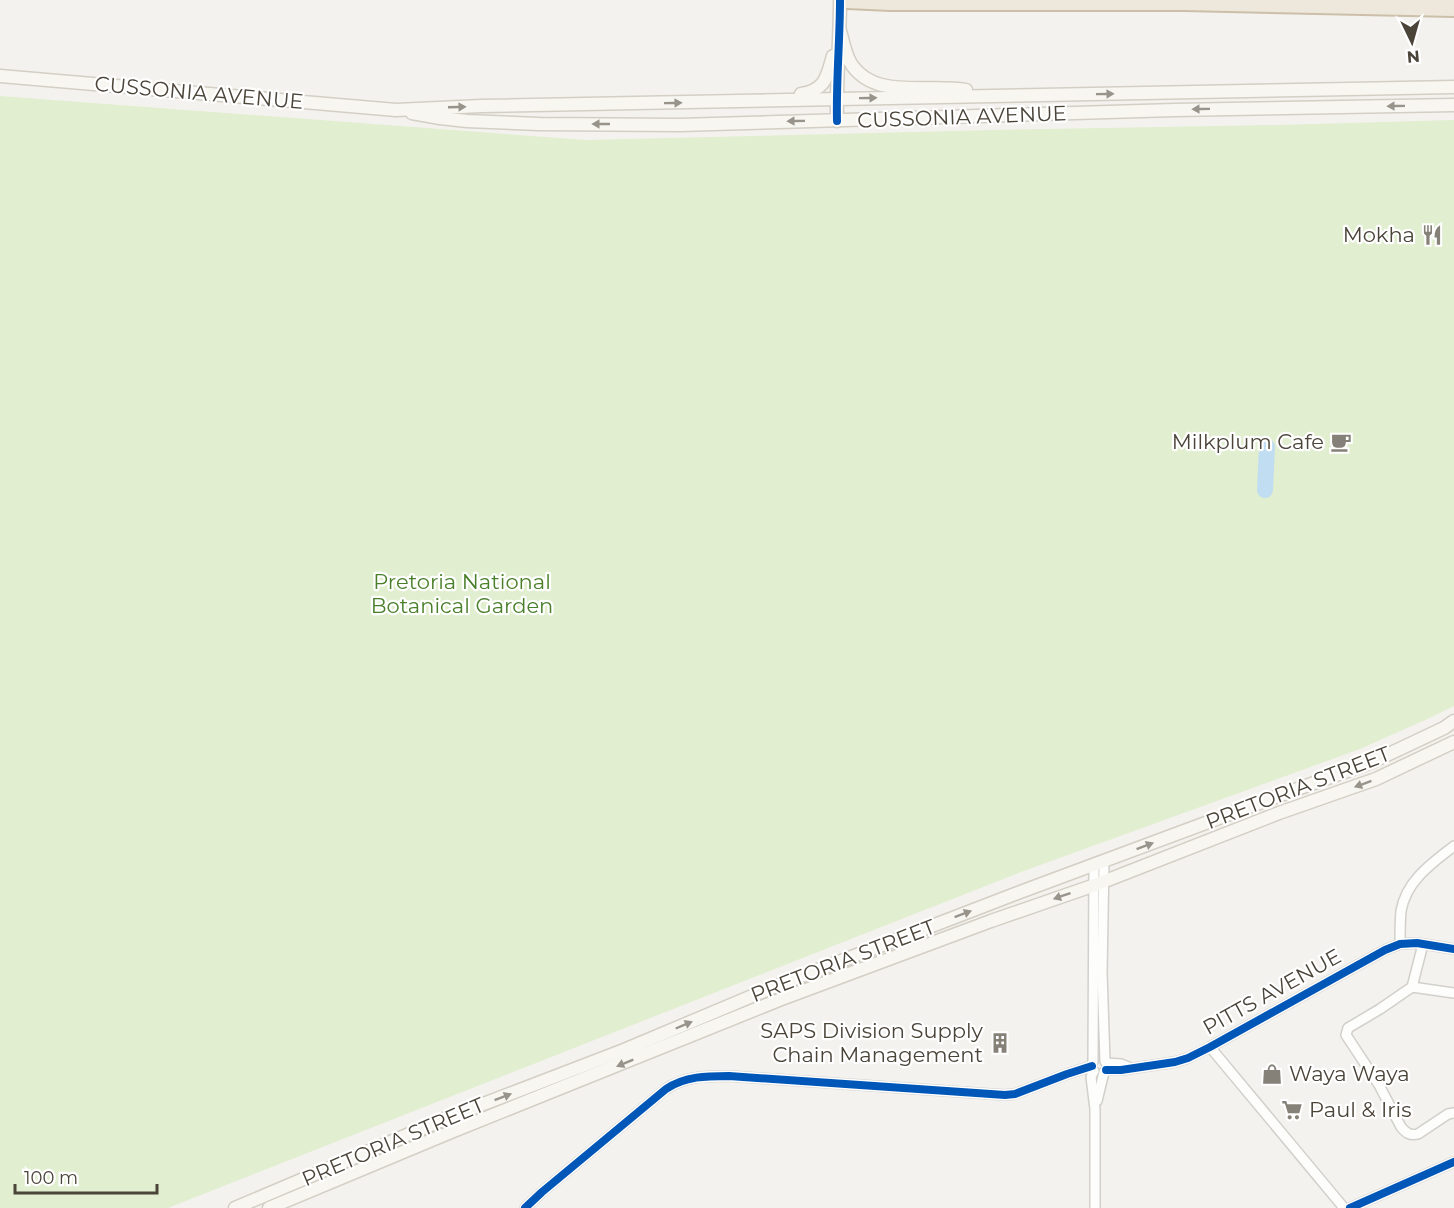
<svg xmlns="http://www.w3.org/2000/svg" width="1454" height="1208" font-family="Montserrat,sans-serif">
  <rect width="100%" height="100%" fill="#f4f2ee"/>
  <path fill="#e1eecf" d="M 0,96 L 586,140 L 994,130 L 1278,125 L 1454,120 L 1454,706 L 1434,716 L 1360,749 L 1021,872 L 168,1208 L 0,1208 Z"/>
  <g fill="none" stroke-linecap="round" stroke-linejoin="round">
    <path stroke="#c0ddf1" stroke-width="16" d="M 1265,490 L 1267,447"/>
    <g stroke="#d2d0cb" stroke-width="12">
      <g id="street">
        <path d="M 1104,861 L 1102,973 L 1105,1061"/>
        <path d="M 1400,944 C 1400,933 1400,922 1401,911 C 1406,881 1432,863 1454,846"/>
        <path d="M 1412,987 L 1423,944"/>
        <path d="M 1454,993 L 1412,987 L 1380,1009 L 1348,1028 L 1346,1035 L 1379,1085 L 1401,1127 C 1406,1133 1410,1136 1418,1134 L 1448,1114 L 1454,1113"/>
        <path d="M 1210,1047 L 1344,1208"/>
        <path d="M 1093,1062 L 1094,865"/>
        <path d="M 1106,1063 L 1121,1064 L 1131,1068"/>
        <path d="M 1106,1070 L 1121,1070 L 1175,1062 L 1188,1058 L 1210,1047 L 1385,950 L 1400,944 L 1417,943 L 1454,949"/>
        <path d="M 1094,1071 L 1091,1077 L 1095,1109 L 1095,1208"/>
        <path d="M 1097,1101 L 1104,1072"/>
        <path d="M 525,1208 L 542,1192 L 666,1089 C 685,1076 707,1076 729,1076 L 1005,1095 L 1015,1094 L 1067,1074 L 1092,1066"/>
        <path d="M 1350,1208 L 1454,1162"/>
      </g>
    </g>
    <g stroke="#d3cfc5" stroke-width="15">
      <g id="secondary">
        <path d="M 840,31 C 843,41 845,53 850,62 C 873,101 929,83 966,90"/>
        <path d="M 0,76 L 396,110 L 481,106 L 1454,87"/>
        <path d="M 801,94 C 826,90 827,76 833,56"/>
        <path d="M 412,113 L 440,118 L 467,121 L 539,124 L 680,125 L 1175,110 L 1454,105"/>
        <path d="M 837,121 C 836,81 840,40 840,0"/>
        <path d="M 235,1208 L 447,1118 L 624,1050 L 776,986 L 1015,894 L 1270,799 L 1372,762 L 1444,728 L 1454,721"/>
        <path d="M 269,1208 L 451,1132 L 779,1000 L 991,921 L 1095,885 L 1279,813 L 1376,779 L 1454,742"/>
      </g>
    </g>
    <g stroke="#ccbfa9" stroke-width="20">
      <path id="highway" d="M 847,0 L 890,2 L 1184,2 L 1454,8"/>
    </g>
    <use href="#street" stroke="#fdfdfc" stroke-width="9"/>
    <use href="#secondary" stroke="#f7f6f1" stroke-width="12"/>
    <use href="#highway" stroke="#ede8db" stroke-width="16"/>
    <g stroke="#fff" stroke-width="11">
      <g id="cycleway">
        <path d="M 837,121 C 836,81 840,40 840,0"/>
        <path d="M 1106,1070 L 1121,1070 L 1175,1062 L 1188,1058 L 1210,1047 L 1385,950 L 1400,944 L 1417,943 L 1454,949"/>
        <path d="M 525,1208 L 542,1192 L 666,1089 C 685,1076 707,1076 729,1076 L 1005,1095 L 1015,1094 L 1067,1074 L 1092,1066"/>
        <path d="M 1350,1208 L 1454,1162"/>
      </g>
    </g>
    <use href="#cycleway" stroke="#0057b8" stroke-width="8"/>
  </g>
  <defs><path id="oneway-solid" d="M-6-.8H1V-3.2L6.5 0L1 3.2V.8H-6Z" transform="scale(1.5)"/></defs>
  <g fill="#98948c">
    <use href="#oneway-solid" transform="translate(1105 94) rotate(-1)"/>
    <use href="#oneway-solid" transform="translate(868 98) rotate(-1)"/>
    <use href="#oneway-solid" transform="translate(673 103) rotate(-1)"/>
    <use href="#oneway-solid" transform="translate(1396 106) rotate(179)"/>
    <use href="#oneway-solid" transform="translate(457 107) rotate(-2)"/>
    <use href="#oneway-solid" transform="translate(1201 109) rotate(179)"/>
    <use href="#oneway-solid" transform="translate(796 121) rotate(179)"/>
    <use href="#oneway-solid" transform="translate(601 124) rotate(-180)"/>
    <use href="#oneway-solid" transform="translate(1363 784) rotate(160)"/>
    <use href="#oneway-solid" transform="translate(1145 846) rotate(-21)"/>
    <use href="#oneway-solid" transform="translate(1062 896) rotate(161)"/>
    <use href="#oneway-solid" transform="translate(963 914) rotate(-21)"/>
    <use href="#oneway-solid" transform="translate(684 1025) rotate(-23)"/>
    <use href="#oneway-solid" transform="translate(625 1063) rotate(158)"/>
    <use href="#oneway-solid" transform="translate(503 1097) rotate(-21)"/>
  </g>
  <defs>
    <g id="restaurant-bare" transform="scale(1.62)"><path d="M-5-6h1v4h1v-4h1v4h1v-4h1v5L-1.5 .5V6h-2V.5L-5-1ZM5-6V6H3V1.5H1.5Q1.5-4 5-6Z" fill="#868178" stroke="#fff" stroke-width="2.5" paint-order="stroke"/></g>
    <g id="cafe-bare" transform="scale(1.62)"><path d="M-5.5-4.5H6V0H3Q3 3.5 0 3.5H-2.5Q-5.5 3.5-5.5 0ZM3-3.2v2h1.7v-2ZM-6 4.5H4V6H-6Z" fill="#868178" stroke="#fff" stroke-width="2.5" paint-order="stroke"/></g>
    <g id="building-bare" transform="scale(1.62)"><path d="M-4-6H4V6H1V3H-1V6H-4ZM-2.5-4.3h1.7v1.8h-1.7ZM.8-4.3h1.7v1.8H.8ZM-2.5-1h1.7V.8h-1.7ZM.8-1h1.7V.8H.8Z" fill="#868178" stroke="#fff" stroke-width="2.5" paint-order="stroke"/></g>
    <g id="shop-bare" transform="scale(1.62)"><path d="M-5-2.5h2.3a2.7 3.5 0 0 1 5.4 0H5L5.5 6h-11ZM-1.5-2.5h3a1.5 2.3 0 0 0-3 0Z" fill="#868178" stroke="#fff" stroke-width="2.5" paint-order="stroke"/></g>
    <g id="supermarket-bare" transform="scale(1.62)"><path d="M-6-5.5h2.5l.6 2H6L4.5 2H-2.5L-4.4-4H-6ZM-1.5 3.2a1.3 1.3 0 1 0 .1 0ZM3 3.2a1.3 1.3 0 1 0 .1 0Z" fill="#868178" stroke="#fff" stroke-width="2.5" paint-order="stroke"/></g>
  </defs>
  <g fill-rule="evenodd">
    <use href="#restaurant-bare" x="1432" y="235"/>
    <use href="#cafe-bare" x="1341" y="442"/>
    <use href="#building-bare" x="1000" y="1043"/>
    <use href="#shop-bare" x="1272" y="1074"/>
    <use href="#supermarket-bare" x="1292" y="1110"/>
  </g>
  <g text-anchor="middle" stroke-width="4.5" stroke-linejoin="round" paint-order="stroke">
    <g font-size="21" fill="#4b4439" stroke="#fff">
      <text transform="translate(199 93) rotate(5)" y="7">CUSSONIA AVENUE</text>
      <text transform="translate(962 117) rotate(-2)" y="7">CUSSONIA AVENUE</text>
      <text transform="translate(1298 788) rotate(-21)" y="7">PRETORIA STREET</text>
      <text transform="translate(843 961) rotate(-21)" y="7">PRETORIA STREET</text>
      <text transform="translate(1272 992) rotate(-29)" y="7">PITTS AVENUE</text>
      <text transform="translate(393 1142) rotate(-23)" y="7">PRETORIA STREET</text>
    </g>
    <g font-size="21" fill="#4b4439" stroke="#fff" text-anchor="end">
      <text x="1415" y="242">Mokha</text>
      <text x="1324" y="449">Milkplum Cafe</text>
      <text x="983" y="1038">SAPS Division Supply<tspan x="983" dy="24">Chain Management</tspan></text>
      <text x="1289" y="1081" text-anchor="start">Waya Waya</text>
      <text x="1309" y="1117" text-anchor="start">Paul &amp; Iris</text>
    </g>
    <g font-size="21" fill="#4a7f2a" stroke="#fff">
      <text x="462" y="589">Pretoria National<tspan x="462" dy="24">Botanical Garden</tspan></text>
    </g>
  </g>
  <g transform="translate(1412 42) rotate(175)" stroke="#ffffff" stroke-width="4.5" paint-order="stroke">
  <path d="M0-4.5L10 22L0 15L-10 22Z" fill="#4b4439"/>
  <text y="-9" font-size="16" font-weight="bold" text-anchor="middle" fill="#4b4439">N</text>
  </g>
  <path d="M15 1184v9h142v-9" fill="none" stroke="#4b4439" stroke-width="3"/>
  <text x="24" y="1184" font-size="18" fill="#4b4439" stroke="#ffffff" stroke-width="4.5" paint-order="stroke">100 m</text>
</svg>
